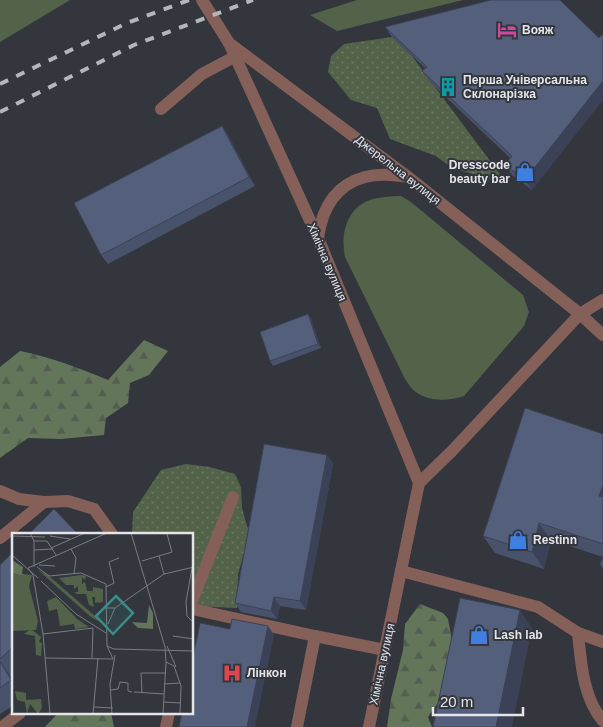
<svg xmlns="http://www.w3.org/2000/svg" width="603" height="727" font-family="Arial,sans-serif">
  <defs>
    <pattern id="forest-firs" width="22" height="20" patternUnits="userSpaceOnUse" patternTransform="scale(1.25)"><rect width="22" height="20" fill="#63765a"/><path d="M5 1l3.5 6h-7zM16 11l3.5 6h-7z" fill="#545e50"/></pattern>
    <pattern id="park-dots" width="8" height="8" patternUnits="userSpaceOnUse" patternTransform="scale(1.25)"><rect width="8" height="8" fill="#526349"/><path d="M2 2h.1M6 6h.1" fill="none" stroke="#6b7963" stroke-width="1.8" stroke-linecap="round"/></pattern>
  </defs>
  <rect width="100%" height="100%" fill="#33363d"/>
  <g fill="#526349">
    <path d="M 0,0 L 70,0 L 0,42 Z"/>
    <path d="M 357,0 L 463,0 L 337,31 L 310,15 Z"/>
    <path d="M 401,196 L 411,202 L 523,295 L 529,312 L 524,326 L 464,396 C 449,401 429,402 416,392 C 411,389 408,383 405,379 L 345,257 C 340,234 347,206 373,199 C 382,197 391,196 401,196 Z"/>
  </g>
  <g fill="url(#forest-firs)">
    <path d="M 144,340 L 168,351 L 149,375 L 130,383 L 128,403 L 106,418 L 104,435 L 61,439 L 28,438 L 0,458 L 0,367 L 20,351 C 51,357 79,368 108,380 Z"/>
    <path d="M 420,604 L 443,613 L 448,619 L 451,635 L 452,683 L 428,717 L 432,727 L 387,727 L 391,699 L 403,650 L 405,624 Z"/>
    <path d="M 58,713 L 111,713 L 114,727 L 45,727 Z"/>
  </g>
  <g fill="url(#park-dots)">
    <path d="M 392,37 L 412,56 L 502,177 L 494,180 L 452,168 L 436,156 L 390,139 L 377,108 L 351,100 L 328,72 L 331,56 L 344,44 Z"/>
    <path d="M 186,464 L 210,467 L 235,474 L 241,487 L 242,508 L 249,533 L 238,575 L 237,608 L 193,606 L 192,534 L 132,534 L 133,512 L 161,470 Z"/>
  </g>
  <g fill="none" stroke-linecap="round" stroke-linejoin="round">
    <g stroke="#846058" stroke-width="12">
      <path d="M 161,109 L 202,74 L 236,56"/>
      <path d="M 580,314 L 603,300"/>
      <path d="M 0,491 L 19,499 L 44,502"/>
      <path d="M 0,538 L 44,502 L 68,501 L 94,509 L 112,534"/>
      <path d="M 401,571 L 538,607 L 578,633 L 603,642"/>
      <path d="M 192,601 L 233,497"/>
      <path d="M 192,609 L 315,636"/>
      <path d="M 578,633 C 581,663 583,698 603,721"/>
      <path d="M 2,727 L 20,713"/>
      <path d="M 166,727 L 169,713"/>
      <path d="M 297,727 L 315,636 L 385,650"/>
    </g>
    <path stroke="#846058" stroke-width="12" d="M 580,314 L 603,335"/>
    <g stroke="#846058" stroke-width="12">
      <path d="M 202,0 L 229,43 L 408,177 L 580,314 L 452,451 L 419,483"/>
      <path d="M 229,43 L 318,238 L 419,483 L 369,727"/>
      <path d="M 318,238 C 322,209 335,185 365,177 C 379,173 394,175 408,177"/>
    </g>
    <g stroke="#b3b6ba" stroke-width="4" stroke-dasharray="9 9" stroke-linecap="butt">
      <path d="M 0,84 L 127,23 L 189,0"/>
      <path d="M 0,112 L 134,45 L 253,0"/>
    </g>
  </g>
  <g fill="#48526b">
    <path d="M 491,0 L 532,190 L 512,175 L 505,165 L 510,158 L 429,81 L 422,71 L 425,68 L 392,37 L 385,27 Z"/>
    <path d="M 222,126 L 228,135 L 255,186 L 108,264 L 101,255 Z"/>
    <path d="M 308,314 L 311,319 L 321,348 L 273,366 L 270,361 Z"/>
    <path d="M 603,434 L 603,569 L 600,565 L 603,557 L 551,540 L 544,569 L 495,553 L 483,536 Z"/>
    <path d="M 327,455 L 333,464 L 306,610 L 280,606 L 277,619 L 241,612 L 235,603 Z"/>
    <path d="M 14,551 L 14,676 L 12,678 L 14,681 L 14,705 L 0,714 L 0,565 Z"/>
  </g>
  <g fill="#3b4257">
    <path d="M 603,81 L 603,100 L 532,190 L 525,180 Z"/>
    <path d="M 222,126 L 228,135 L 255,186 L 249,177 Z"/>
    <path d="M 308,314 L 311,319 L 321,348 L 318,344 Z"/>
    <path d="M 327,455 L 333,464 L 306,610 L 300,601 Z"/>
    <path d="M 603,485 L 603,501 L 599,496 Z"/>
    <path d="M 539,523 L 551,540 L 544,569 L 532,552 Z"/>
    <path d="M 274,597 L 280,606 L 277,619 L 271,611 Z"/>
    <path d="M 520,610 L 532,628 L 512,727 L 496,727 Z"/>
    <path d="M 268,626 L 274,635 L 255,727 L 247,727 Z"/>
    <path d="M 0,661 L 12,678 L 14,681 L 14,685 Z"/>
  </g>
  <g fill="#545f7c" stroke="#3b4257">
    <path d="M 491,0 L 560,0 L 599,38 L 603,34 L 603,81 L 525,180 L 505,165 L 512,156 L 422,71 L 427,67 L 385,27 Z"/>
    <path d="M 222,126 L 249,177 L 101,255 L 74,203 Z"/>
    <path d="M 308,314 L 318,344 L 270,361 L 260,332 Z"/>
    <path d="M 525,408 L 603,434 L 603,485 L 599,496 L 603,497 L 603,544 L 539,523 L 532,552 L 483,536 Z"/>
    <path d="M 264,444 L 327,455 L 300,601 L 274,597 L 271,611 L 235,603 Z"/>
    <path d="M 54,509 L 78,534 L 29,534 Z"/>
    <path d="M 14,551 L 14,646 L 0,659 L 0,565 Z"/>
    <path d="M 603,556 L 603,566 L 600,565 Z"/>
    <path d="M 460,598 L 520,610 L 496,727 L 433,727 Z"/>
    <path d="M 232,619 L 268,626 L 247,727 L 179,727 L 182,713 L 192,713 L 192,662 L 200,623 L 230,629 Z"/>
    <path d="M 0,661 L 11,680 L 0,688 Z"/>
  </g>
  <defs>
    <g id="hotel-bare" transform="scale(1.5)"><path d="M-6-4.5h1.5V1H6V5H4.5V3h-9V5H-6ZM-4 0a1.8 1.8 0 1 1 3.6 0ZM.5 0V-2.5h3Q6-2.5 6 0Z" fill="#d1479c" stroke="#33363d" stroke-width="2.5" paint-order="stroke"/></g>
    <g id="building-bare" transform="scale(1.5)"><path d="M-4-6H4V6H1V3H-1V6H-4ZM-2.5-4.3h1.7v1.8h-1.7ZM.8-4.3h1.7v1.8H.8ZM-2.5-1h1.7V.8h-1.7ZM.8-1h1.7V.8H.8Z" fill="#0f9aa8" stroke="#33363d" stroke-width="2.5" paint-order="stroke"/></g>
    <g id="shop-bare" transform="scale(1.5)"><path d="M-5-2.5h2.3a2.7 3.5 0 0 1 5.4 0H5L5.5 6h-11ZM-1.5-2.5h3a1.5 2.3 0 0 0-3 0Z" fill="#3f7fe0" stroke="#33363d" stroke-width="2.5" paint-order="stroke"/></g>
    <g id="hospital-bare" transform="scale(1.5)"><path d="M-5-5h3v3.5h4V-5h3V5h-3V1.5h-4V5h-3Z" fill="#e0444e" stroke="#33363d" stroke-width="2.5" paint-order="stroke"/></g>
  </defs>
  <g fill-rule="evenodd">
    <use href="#hotel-bare" x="507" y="30"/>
    <use href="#building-bare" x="448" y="87"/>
    <use href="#shop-bare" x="525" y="172"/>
    <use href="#shop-bare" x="518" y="540"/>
    <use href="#shop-bare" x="479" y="635"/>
    <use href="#hospital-bare" x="232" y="673"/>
  </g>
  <g text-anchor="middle" stroke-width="4" stroke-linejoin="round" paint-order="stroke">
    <g font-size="12" font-weight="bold" fill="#e3e5e9" stroke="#33363d" text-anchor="start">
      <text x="522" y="34">Вояж</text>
      <text x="463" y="84">Перша Універсальна<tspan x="463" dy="14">Склонарізка</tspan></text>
      <text x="510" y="169" text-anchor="end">Dresscode<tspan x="510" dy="14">beauty bar</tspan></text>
      <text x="533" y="544">Restinn</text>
      <text x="494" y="639">Lash lab</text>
      <text x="247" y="677">Лінкон</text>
    </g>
    <g font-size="12" fill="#e3e5e9" stroke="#33363d">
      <text transform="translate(398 170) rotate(38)" y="4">Джерельна вулиця</text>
      <text transform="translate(327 262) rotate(67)" y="4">Хімічна вулиця</text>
      <text transform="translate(382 664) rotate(-78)" y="4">Хімічна вулиця</text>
    </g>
  </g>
  <g transform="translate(12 533)">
    <rect width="181" height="181" fill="#33363d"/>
    <path d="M 26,37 L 37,43 L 92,91 L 79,84 ZM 0,40 L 20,42 L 17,53 L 26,88 L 24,97 L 0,98 ZM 69,42 L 74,43 L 73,47 L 70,44 L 70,51 L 73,49 L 75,58 L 81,58 L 81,54 L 91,56 L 91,69 L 83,70 L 83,64 L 80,64 L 82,74 L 77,72 L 74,61 L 65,61 L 62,59 L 66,59 L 66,53 L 62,56 L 62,52 L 54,52 L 47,45 Z" fill="#526349"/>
    <path d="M 0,27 L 11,34 L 10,41 L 15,43 L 0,40 ZM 137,72 L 141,80 L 141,96 L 126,95 L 120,89 L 135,90 Z" fill="#63765a"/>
    <path d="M 44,64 L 65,86 L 77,94 L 63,96 L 62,91 L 48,93 L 45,76 L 37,78 L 35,68 ZM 19,96 L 29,104 L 27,109 L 30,110 L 29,123 L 24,122 L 23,103 L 12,101 ZM 3,158 L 14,160 L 14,167 L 29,166 L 30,175 L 26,181 L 18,171 L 15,181 L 13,169 L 5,167 Z" fill="#526349"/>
    <path fill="none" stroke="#797c82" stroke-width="1" d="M 18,0 L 22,8 L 22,34M 119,0 L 153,114 L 154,129 L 162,133 L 169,153 L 168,181M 0,3 L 33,4M 38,3 L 58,6M 22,8 L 35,8 L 44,22M 39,15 L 73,0M 59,16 L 64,25 L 62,41M 22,17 L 41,16M 0,22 L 26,45M 147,23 L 152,41M 130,28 L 160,19 L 155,1 L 158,0M 27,32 L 43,33M 25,34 L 37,43 L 69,40 L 94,51 L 94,54M 16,35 L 21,42 L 31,101 L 38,181M 16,35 L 95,0M 180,35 L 174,69 L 175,83 L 182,90M 29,48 L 64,81 L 94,100M 94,54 L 95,113 L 101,126M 94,54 L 102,50 L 97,29 L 107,25M 93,75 L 103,75 L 152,41 L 182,34M 96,91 L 103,75M 31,101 L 81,95M 161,103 L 182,106M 95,113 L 102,116 L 182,118M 155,113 L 164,134M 33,125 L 101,126M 80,125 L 81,95M 152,151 L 168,150M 99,157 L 106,156 L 108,149 L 116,150 L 116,158 L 120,159M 122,159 L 152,161M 130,160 L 129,140 L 153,140M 152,169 L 169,170M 82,174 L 101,175M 81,181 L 86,125M 100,181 L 98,151 L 103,122M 151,181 L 154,129"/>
    <path fill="#398c87" fill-opacity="0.15" stroke="#398c87" stroke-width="2.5" d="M 104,63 L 121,80 L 101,101 L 84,83 Z"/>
    <rect width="181" height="181" fill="none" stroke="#e3e5e9" stroke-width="2.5"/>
  </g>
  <path d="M433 707v8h90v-8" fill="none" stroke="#e3e5e9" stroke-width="2.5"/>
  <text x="440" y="707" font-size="15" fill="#e3e5e9" stroke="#33363d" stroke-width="4" paint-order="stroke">20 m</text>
</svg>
